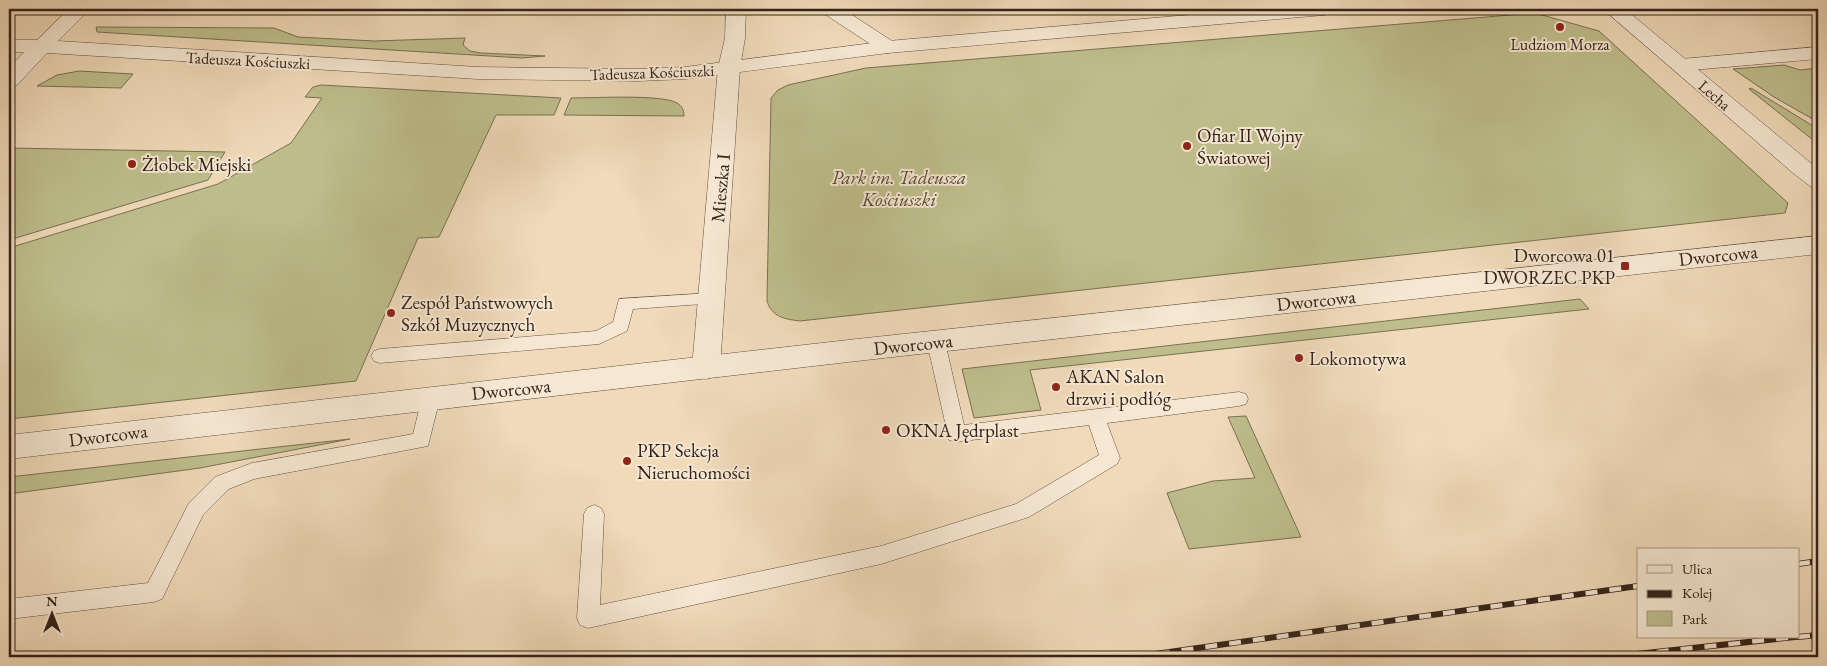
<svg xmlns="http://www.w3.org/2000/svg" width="1827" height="666" font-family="'EB Garamond',serif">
  <rect width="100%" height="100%" fill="#f0daba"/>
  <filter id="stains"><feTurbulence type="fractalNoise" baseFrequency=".004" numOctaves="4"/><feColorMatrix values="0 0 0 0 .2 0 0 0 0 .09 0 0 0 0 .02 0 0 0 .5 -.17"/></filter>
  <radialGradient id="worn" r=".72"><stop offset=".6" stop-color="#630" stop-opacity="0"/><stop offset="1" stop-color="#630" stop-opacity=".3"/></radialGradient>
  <g fill="#bebe8c" stroke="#797053">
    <path d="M 1535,13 L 1599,31 L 1788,203 L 1785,213 L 800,321 C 784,319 772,317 767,301 L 771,98 L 778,90 L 788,85 L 866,68 Z"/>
    <path d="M 96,27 L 274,28 L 298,37 L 374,41 L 465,38 L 463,45 L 470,51 L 481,53 L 545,56 L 522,58 L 97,32 Z"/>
    <path d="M 1784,65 L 1800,70 L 1818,68 L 1818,122 L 1774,97 L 1733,69 Z"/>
    <path d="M 79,71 L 133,74 L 121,88 L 37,86 L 57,75 Z"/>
    <path d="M 321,85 L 561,98 L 554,115 L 496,115 L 439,237 L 418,238 L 356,381 L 9,419 L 9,248 L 218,184 L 291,143 L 322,98 L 305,97 L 313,87 Z"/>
    <path d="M 1751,88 L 1818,129 L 1818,144 L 1749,89 Z"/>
    <path d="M 571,98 C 593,98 661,94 677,103 C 682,106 684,110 684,116 L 564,115 Z"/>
    <path d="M 9,148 L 225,152 L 208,180 L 9,240 Z"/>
    <path d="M 1580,299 L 1589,309 L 1030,370 L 1041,410 L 974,418 L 962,369 Z"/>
    <path d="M 1246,416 L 1301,537 L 1189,549 L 1167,493 L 1213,481 L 1255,478 L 1228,417 Z"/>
    <path d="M 350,439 L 200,468 L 9,494 L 9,477 Z"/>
  </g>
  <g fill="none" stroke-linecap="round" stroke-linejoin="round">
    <g stroke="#635142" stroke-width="1">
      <g id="service">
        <path d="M 711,293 L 717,295 L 719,299 L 717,303 L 633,309 L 627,331 L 599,344 L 380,363 L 374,361 L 371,356 L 374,351 L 380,349 L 596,331 L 613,322 L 619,299 Z"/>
        <path d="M 936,335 L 942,337 L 945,342 L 964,425 L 1239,392 L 1246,394 L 1248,399 L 1246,404 L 1239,406 L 1107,423 L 1120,458 L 1117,464 L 1029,517 L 881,564 L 588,628 L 580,625 L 577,618 L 584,514 L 587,508 L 594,505 L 601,508 L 604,514 L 600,605 L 881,546 L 1016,504 L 1099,455 L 1089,425 L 956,442 L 949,440 L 927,342 L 930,337 Z"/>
        <path d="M 431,391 L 438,393 L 440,398 L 428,446 L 254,479 L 229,489 L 203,515 L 162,599 L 154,602 L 9,619 L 9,599 L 148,583 L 189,503 L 215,477 L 252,463 L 413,434 L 422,398 L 424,393 Z"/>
      </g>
    </g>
    <g stroke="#635142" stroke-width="1">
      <g id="minor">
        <path d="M 69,9 L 90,9 L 49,50 L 42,52 L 35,50 L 32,46 L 35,42 Z"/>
        <path d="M 726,9 L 746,9 L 745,38 L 740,68 L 720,368 L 716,376 L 706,379 L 696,376 L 692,368 L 718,68 L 725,38 Z"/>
        <path d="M 820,9 L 843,9 L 895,43 L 898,47 L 895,51 L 888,53 L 881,51 L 823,13 Z"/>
        <path d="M 1818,47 L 1818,59 L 1681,71 L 1673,70 L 1670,65 L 1673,60 L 1681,59 Z"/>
      </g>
    </g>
    <g stroke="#635142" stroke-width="1">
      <g id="tertiary">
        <path d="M 1258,9 L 1334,9 L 1331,13 L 1324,15 L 888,53 L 685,79 L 638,81 L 478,79 L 47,53 L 17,85 L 9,86 L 9,68 L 24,52 L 9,52 L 9,40 L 42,40 L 478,67 L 638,69 L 685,67 L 888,41 Z"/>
        <path d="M 1603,9 L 1625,9 L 1818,169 L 1818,188 L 1810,186 L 1793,173 Z"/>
        <path d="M 1818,236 L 1818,254 L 857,361 L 9,459 L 9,435 L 857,339 Z"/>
      </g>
    </g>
    <use href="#service" fill="#f5e7d2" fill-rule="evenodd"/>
    <use href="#minor" fill="#f5e7d2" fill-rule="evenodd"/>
    <use href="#tertiary" fill="#f5e7d2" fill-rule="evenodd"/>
    <g stroke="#34231a" stroke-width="6">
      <g id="rail">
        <path d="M 1798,564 L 1818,561"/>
        <path d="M 1798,637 L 1818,635"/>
        <path d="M 1134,657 L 1638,586"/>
        <path d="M 1609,657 L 1795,637"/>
      </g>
    </g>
    <use href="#rail" stroke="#f5e7d2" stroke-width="4.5" stroke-dasharray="12" stroke-linecap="butt"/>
  </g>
  <g fill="#8f2418" stroke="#f5e7d2" stroke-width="2">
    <circle cx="1560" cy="27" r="5"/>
    <circle cx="1187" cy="146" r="5"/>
    <circle cx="132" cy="164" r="5"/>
    <rect x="1620" y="261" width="10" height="10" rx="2.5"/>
    <circle cx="391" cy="313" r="5"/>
    <circle cx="1299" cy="358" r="5"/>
    <circle cx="1056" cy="387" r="5"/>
    <circle cx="886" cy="430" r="5"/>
    <circle cx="627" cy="461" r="5"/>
  </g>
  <g text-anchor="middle" stroke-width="4" stroke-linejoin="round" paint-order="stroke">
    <g font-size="16" fill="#34231a" stroke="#f5e7d2">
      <text x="1560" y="50">Ludziom Morza</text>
    </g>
    <g font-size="16" fill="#34231a" stroke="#f5e7d2">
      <text transform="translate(248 60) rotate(3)" y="6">Tadeusza Kościuszki</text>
      <text transform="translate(652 72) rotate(-2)" y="6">Tadeusza Kościuszki</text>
      <text transform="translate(1715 95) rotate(41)" y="6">Lecha</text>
    </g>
    <g font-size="19" fill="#34231a" stroke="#f5e7d2" text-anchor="start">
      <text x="1197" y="142">Ofiar II Wojny<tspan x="1197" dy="22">Światowej</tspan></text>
      <text x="142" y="171">Żłobek Miejski</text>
      <text x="1615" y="262" text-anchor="end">Dworcowa 01<tspan x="1615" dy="22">DWORZEC PKP</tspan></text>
      <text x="401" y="309">Zespół Państwowych<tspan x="401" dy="22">Szkół Muzycznych</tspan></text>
      <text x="1309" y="365">Lokomotywa</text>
      <text x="1066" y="383">AKAN Salon<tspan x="1066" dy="22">drzwi i podłóg</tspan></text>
      <text x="896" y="437">OKNA Jędrplast</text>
      <text x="637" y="457">PKP Sekcja<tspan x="637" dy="22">Nieruchomości</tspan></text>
    </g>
    <g font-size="19" font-style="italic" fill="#564a36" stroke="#f5e7d2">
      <text x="899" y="184">Park im. Tadeusza<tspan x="899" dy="22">Kościuszki</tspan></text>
    </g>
    <g font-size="19" fill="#34231a" stroke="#f5e7d2">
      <text transform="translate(720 188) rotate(-85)" y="7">Mieszka I</text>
      <text transform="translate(1718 255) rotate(-6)" y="7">Dworcowa</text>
      <text transform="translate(1316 300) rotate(-6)" y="7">Dworcowa</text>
      <text transform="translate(913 344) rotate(-6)" y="7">Dworcowa</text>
      <text transform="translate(511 389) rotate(-6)" y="7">Dworcowa</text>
      <text transform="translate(108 435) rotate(-7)" y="7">Dworcowa</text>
    </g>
  </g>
  <rect width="1827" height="666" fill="none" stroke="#f0daba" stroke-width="30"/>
  <rect x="10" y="10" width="1807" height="646" fill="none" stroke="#34231a" stroke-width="2.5"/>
  <rect x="15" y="15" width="1797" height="636" fill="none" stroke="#34231a"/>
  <rect x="1637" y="548" width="162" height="90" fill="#f5e7d2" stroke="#a89988"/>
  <rect x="1647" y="565" width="25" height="8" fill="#f5e7d2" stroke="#a89988"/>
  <text x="1682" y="574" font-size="15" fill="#34231a">Ulica</text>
  <rect x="1647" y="590" width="25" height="8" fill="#34231a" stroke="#a89988"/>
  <text x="1682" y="598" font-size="15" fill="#34231a">Kolej</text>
  <rect x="1647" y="611" width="25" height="15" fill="#bebe8c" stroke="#a89988"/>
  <text x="1682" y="624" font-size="15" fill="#34231a">Park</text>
  <g transform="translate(52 614)" stroke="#f5e7d2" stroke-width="4" paint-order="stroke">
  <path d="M0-4L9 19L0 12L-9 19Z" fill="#34231a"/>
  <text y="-8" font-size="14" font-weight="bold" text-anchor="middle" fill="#34231a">N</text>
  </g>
  <rect width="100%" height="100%" filter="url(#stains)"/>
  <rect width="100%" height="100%" fill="url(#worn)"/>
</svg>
